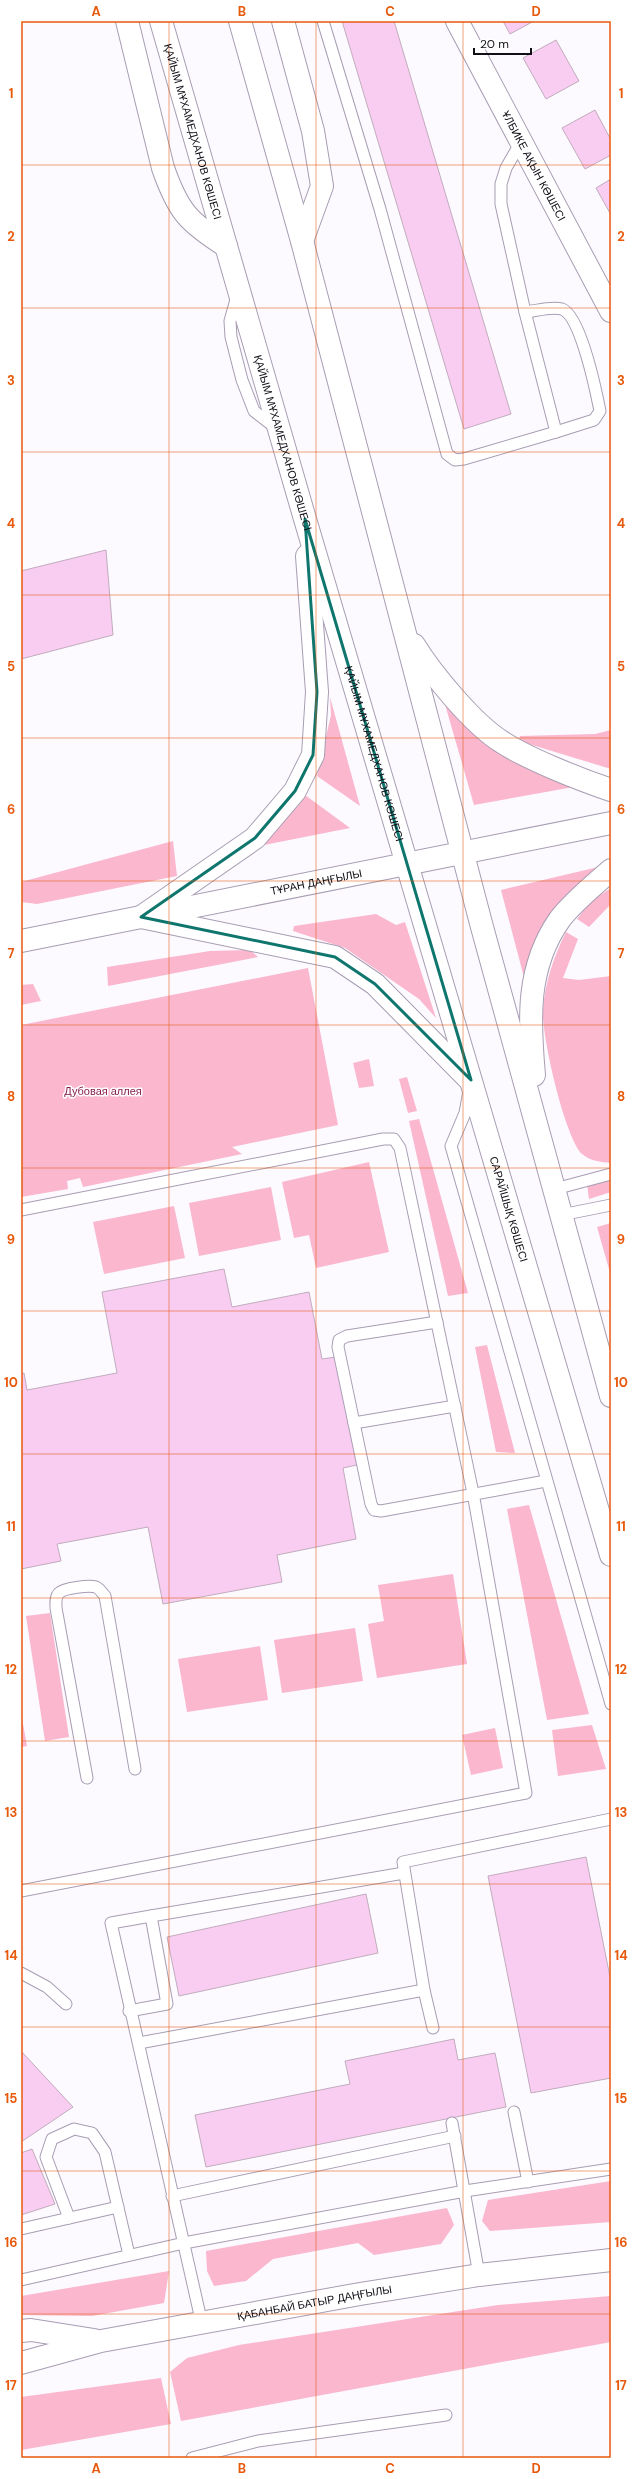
<svg xmlns="http://www.w3.org/2000/svg" width="632" height="2479" font-family="'DM Sans',sans-serif">
  <rect width="100%" height="100%" fill="#fcfaff"/>
  <g fill="#fab7cd">
    <path d="M 442,694 L 585,785 L 474,805 Z"/>
    <path d="M 330,697 L 360,806 L 317,776 L 331,715 Z"/>
    <path d="M 611,730 L 611,769 L 519,741 L 520,736 L 595,734 Z"/>
    <path d="M 305,795 L 350,828 L 264,845 Z"/>
    <path d="M 173,841 L 177,876 L 37,904 L 21,902 L 21,882 Z"/>
    <path d="M 611,864 L 526,985 L 501,890 Z"/>
    <path d="M 611,888 L 611,904 L 589,927 L 577,919 L 591,901 Z"/>
    <path d="M 376,914 L 396,925 L 405,922 L 436,1018 L 419,999 L 345,948 L 293,931 L 294,926 Z"/>
    <path d="M 566,932 L 578,939 L 563,978 L 579,980 L 611,976 L 611,1163 C 601,1162 590,1161 582,1154 C 565,1138 541,1034 543,1010 C 545,982 554,956 566,932 Z"/>
    <path d="M 250,950 L 258,957 L 108,986 L 107,967 L 210,951 Z"/>
    <path d="M 308,968 L 338,1125 L 232,1147 L 242,1154 L 83,1187 L 80,1178 L 67,1181 L 68,1189 L 21,1197 L 21,1025 Z"/>
    <path d="M 33,984 L 41,1001 L 21,1005 L 21,985 Z"/>
    <path d="M 369,1059 L 374,1086 L 359,1088 L 353,1063 Z"/>
    <path d="M 407,1077 L 417,1111 L 408,1113 L 399,1079 Z"/>
    <path d="M 419,1119 L 468,1293 L 448,1296 L 409,1121 Z"/>
    <path d="M 369,1162 L 389,1252 L 316,1268 L 309,1235 L 294,1238 L 282,1182 Z"/>
    <path d="M 609,1180 L 611,1192 L 589,1199 L 587,1184 Z"/>
    <path d="M 271,1187 L 281,1240 L 199,1256 L 189,1203 Z"/>
    <path d="M 174,1206 L 185,1258 L 104,1274 L 93,1222 Z"/>
    <path d="M 611,1223 L 611,1276 L 597,1227 Z"/>
    <path d="M 487,1345 L 515,1453 L 496,1452 L 475,1347 Z"/>
    <path d="M 529,1505 L 589,1714 L 547,1720 L 507,1509 Z"/>
    <path d="M 453,1574 L 467,1664 L 377,1678 L 368,1624 L 384,1621 L 378,1585 Z"/>
    <path d="M 50,1613 L 69,1737 L 45,1741 L 26,1616 Z"/>
    <path d="M 355,1628 L 363,1681 L 282,1693 L 274,1640 Z"/>
    <path d="M 260,1646 L 268,1700 L 187,1712 L 178,1659 Z"/>
    <path d="M 21,1713 L 27,1746 L 21,1747 Z"/>
    <path d="M 592,1725 L 606,1769 L 558,1776 L 552,1730 Z"/>
    <path d="M 495,1728 L 503,1768 L 471,1775 L 462,1735 Z"/>
    <path d="M 611,2181 L 611,2222 L 490,2231 L 482,2221 L 488,2200 Z"/>
    <path d="M 447,2208 L 454,2225 L 441,2244 L 374,2255 L 358,2243 L 273,2259 L 246,2281 L 214,2286 L 207,2271 L 206,2251 Z"/>
    <path d="M 169,2271 L 164,2303 L 92,2316 L 21,2315 L 21,2296 Z"/>
    <path d="M 611,2296 L 611,2342 L 181,2421 L 170,2372 L 187,2358 L 239,2345 L 498,2305 Z"/>
    <path d="M 161,2378 L 171,2424 L 21,2450 L 21,2397 Z"/>
  </g>
  <g fill="#f9cdf1" stroke="#c1acbd">
    <path d="M 342,21 L 394,21 L 511,414 L 464,429 Z"/>
    <path d="M 503,21 L 534,21 L 510,34 Z"/>
    <path d="M 556,40 L 579,81 L 546,99 L 523,58 Z"/>
    <path d="M 595,110 L 611,140 L 611,155 L 585,169 L 562,128 Z"/>
    <path d="M 611,179 L 611,215 L 596,188 Z"/>
    <path d="M 106,550 L 113,635 L 21,659 L 21,571 Z"/>
    <path d="M 224,1269 L 232,1307 L 309,1292 L 322,1359 L 336,1357 L 357,1465 L 343,1468 L 356,1539 L 277,1555 L 282,1582 L 163,1604 L 148,1527 L 57,1544 L 61,1561 L 21,1569 L 21,1374 L 24,1373 L 27,1390 L 117,1373 L 102,1292 Z"/>
    <path d="M 586,1857 L 611,1982 L 611,2078 L 531,2093 L 488,1876 Z"/>
    <path d="M 366,1894 L 378,1953 L 179,1996 L 167,1937 Z"/>
    <path d="M 454,2039 L 458,2060 L 495,2053 L 506,2107 L 206,2167 L 195,2115 L 350,2084 L 345,2061 Z"/>
    <path d="M 21,2051 L 73,2107 L 21,2142 Z"/>
    <path d="M 32,2149 L 55,2204 L 21,2215 L 21,2153 Z"/>
  </g>
  <g fill="none" stroke-linecap="round" stroke-linejoin="round">
    <g stroke="#a89db3" stroke-width="13">
      <g id="lane">
        <path d="M 323,21 L 380,209 L 447,454 L 455,460 L 464,459 L 556,432 L 525,312 L 501,204 L 501,184 L 506,168 L 521,142"/>
        <path d="M 237,296 L 230,321 L 231,337 L 242,380 L 254,411 L 276,428"/>
        <path d="M 525,312 C 536,311 551,306 562,309 C 581,316 596,391 600,411 L 594,420 L 556,432"/>
        <path d="M 469,1091 L 465,1113 L 451,1146 L 611,1704"/>
        <path d="M 555,1189 L 611,1174"/>
        <path d="M 21,1210 L 383,1139 L 394,1139 L 400,1148 L 473,1493 L 526,1793 L 21,1891"/>
        <path d="M 561,1215 L 611,1205"/>
        <path d="M 437,1322 L 347,1336 L 339,1340 L 338,1347 L 371,1504 L 374,1510 L 381,1511 L 546,1481"/>
        <path d="M 354,1423 L 455,1406"/>
        <path d="M 87,1778 L 56,1608 C 56,1603 55,1597 59,1593 C 64,1588 89,1585 96,1587 C 100,1589 102,1593 105,1596 L 135,1769"/>
        <path d="M 151,1916 L 111,1923 L 202,2324"/>
        <path d="M 21,1973 L 47,1987 L 66,2004"/>
        <path d="M 129,2011 L 167,2004 L 151,1916 L 404,1873"/>
        <path d="M 433,2028 L 424,1990 L 403,1862 L 611,1819"/>
        <path d="M 139,2043 L 424,1990"/>
        <path d="M 514,2112 L 528,2182"/>
        <path d="M 452,2123 L 479,2275"/>
        <path d="M 172,2196 L 455,2136"/>
        <path d="M 69,2218 L 46,2157 L 52,2139 L 74,2129 L 92,2133 L 105,2152 L 129,2255"/>
        <path d="M 21,2229 L 118,2207"/>
        <path d="M 21,2280 L 184,2243 L 465,2191 L 611,2169"/>
        <path d="M 192,2458 L 258,2441 L 446,2415"/>
      </g>
    </g>
    <g stroke="#a89db3" stroke-width="24">
      <g id="street">
        <path d="M 127,21 L 163,168 C 178,211 188,222 226,246"/>
        <path d="M 283,21 L 313,131 L 322,186 L 302,241"/>
        <path id="s1" d="M 457,21 L 611,311"/>
      </g>
    </g>
    <g stroke="#a89db3" stroke-width="24">
      <g id="secondary">
        <path id="s2" d="M 161,21 L 305,519 L 611,1555"/>
        <path d="M 240,21 L 302,241 L 482,927 L 611,1396"/>
        <path d="M 414,645 C 432,674 473,724 502,742 C 528,759 581,780 611,790"/>
        <path d="M 141,917 L 255,838 L 295,791 L 313,755 L 317,692 L 307,556"/>
        <path d="M 141,917 L 335,957 L 375,984 L 468,1078"/>
        <path d="M 534,1075 C 529,1020 526,967 560,919 C 574,901 594,885 611,870"/>
        <path d="M 21,2331 L 31,2330 L 94,2340"/>
        <path id="s3" d="M 21,2363 L 101,2341 L 360,2294 L 479,2275 L 611,2260"/>
      </g>
    </g>
    <g stroke="#a89db3" stroke-width="24">
      <g id="primary">
        <path id="s4" d="M 21,941 L 611,823"/>
      </g>
    </g>
    <use href="#lane" stroke="#fff" stroke-width="11"/>
    <use href="#street" stroke="#fff" stroke-width="22"/>
    <use href="#secondary" stroke="#fff" stroke-width="22"/>
    <use href="#primary" stroke="#fff" stroke-width="22"/>
  </g>
  <path fill="none" stroke="#0f766e" stroke-width="3" stroke-linejoin="round" d="M 305,519 L 471,1080 L 375,984 L 335,957 L 141,917 L 255,838 L 295,791 L 313,755 L 317,692 Z"/>
  <path fill="none" stroke="#e8590c" stroke-width="1" stroke-opacity="0.55" d="M 169,21 L 169,2458M 316,21 L 316,2458M 463,21 L 463,2458M 21,165 L 611,165M 21,308 L 611,308M 21,452 L 611,452M 21,595 L 611,595M 21,738 L 611,738M 21,881 L 611,881M 21,1025 L 611,1025M 21,1168 L 611,1168M 21,1311 L 611,1311M 21,1454 L 611,1454M 21,1598 L 611,1598M 21,1741 L 611,1741M 21,1884 L 611,1884M 21,2027 L 611,2027M 21,2171 L 611,2171M 21,2314 L 611,2314"/>
  <g text-anchor="middle" stroke-width="3" stroke-linejoin="round" paint-order="stroke">
    <g font-size="11" fill="#120e16" stroke="#fff">
      <text dy="4" stroke="none"><textPath href="#s2" startOffset="115">ҚАЙЫМ МҰХАМЕДХАНОВ КӨШЕСІ</textPath></text>
      <text dy="4" stroke="none"><textPath href="#s1" startOffset="164">ҰЛБИКЕ АҚЫН КӨШЕСІ</textPath></text>
      <text dy="4" stroke="none"><textPath href="#s2" startOffset="439">ҚАЙЫМ МҰХАМЕДХАНОВ КӨШЕСІ</textPath></text>
      <text dy="4" stroke="none"><textPath href="#s2" startOffset="763">ҚАЙЫМ МҰХАМЕДХАНОВ КӨШЕСІ</textPath></text>
      <text dy="4" stroke="none"><textPath href="#s4" startOffset="301">ТҰРАН ДАҢҒЫЛЫ</textPath></text>
      <text dy="4" stroke="none"><textPath href="#s2" startOffset="1238">САРАЙШЫҚ КӨШЕСІ</textPath></text>
      <text dy="4" stroke="none"><textPath href="#s3" startOffset="300">ҚАБАНБАЙ БАТЫР ДАҢҒЫЛЫ</textPath></text>
    </g>
    <g font-size="11" fill="#861f4e" stroke="#fff">
      <text x="103" y="1095">Дубовая аллея</text>
    </g>
  </g>
  <rect width="632" height="2479" fill="none" stroke="#ffffff" stroke-width="44"/>
  <path d="M474 48v6h57v-6" fill="none" stroke="#120e16" stroke-width="2"/>
  <text x="480" y="48" font-size="12" fill="#120e16" stroke="#ffffff" stroke-width="3" paint-order="stroke">20 m</text>
  <rect x="22" y="22" width="588" height="2435" fill="none" stroke="#e8590c" stroke-width="1.5"/>
  <g font-size="13" text-anchor="middle" font-weight="bold" fill="#e8590c">
    <text x="96" y="16">A</text>
    <text x="242" y="16">B</text>
    <text x="390" y="16">C</text>
    <text x="536" y="16">D</text>
    <text x="11" y="98">1</text>
    <text x="621" y="98">1</text>
    <text x="11" y="241">2</text>
    <text x="621" y="241">2</text>
    <text x="11" y="385">3</text>
    <text x="621" y="385">3</text>
    <text x="11" y="528">4</text>
    <text x="621" y="528">4</text>
    <text x="11" y="671">5</text>
    <text x="621" y="671">5</text>
    <text x="11" y="814">6</text>
    <text x="621" y="814">6</text>
    <text x="11" y="958">7</text>
    <text x="621" y="958">7</text>
    <text x="11" y="1101">8</text>
    <text x="621" y="1101">8</text>
    <text x="11" y="1244">9</text>
    <text x="621" y="1244">9</text>
    <text x="11" y="1387">10</text>
    <text x="621" y="1387">10</text>
    <text x="11" y="1531">11</text>
    <text x="621" y="1531">11</text>
    <text x="11" y="1674">12</text>
    <text x="621" y="1674">12</text>
    <text x="11" y="1817">13</text>
    <text x="621" y="1817">13</text>
    <text x="11" y="1960">14</text>
    <text x="621" y="1960">14</text>
    <text x="11" y="2103">15</text>
    <text x="621" y="2103">15</text>
    <text x="11" y="2247">16</text>
    <text x="621" y="2247">16</text>
    <text x="11" y="2390">17</text>
    <text x="621" y="2390">17</text>
    <text x="96" y="2473">A</text>
    <text x="242" y="2473">B</text>
    <text x="390" y="2473">C</text>
    <text x="536" y="2473">D</text>
  </g>
</svg>
